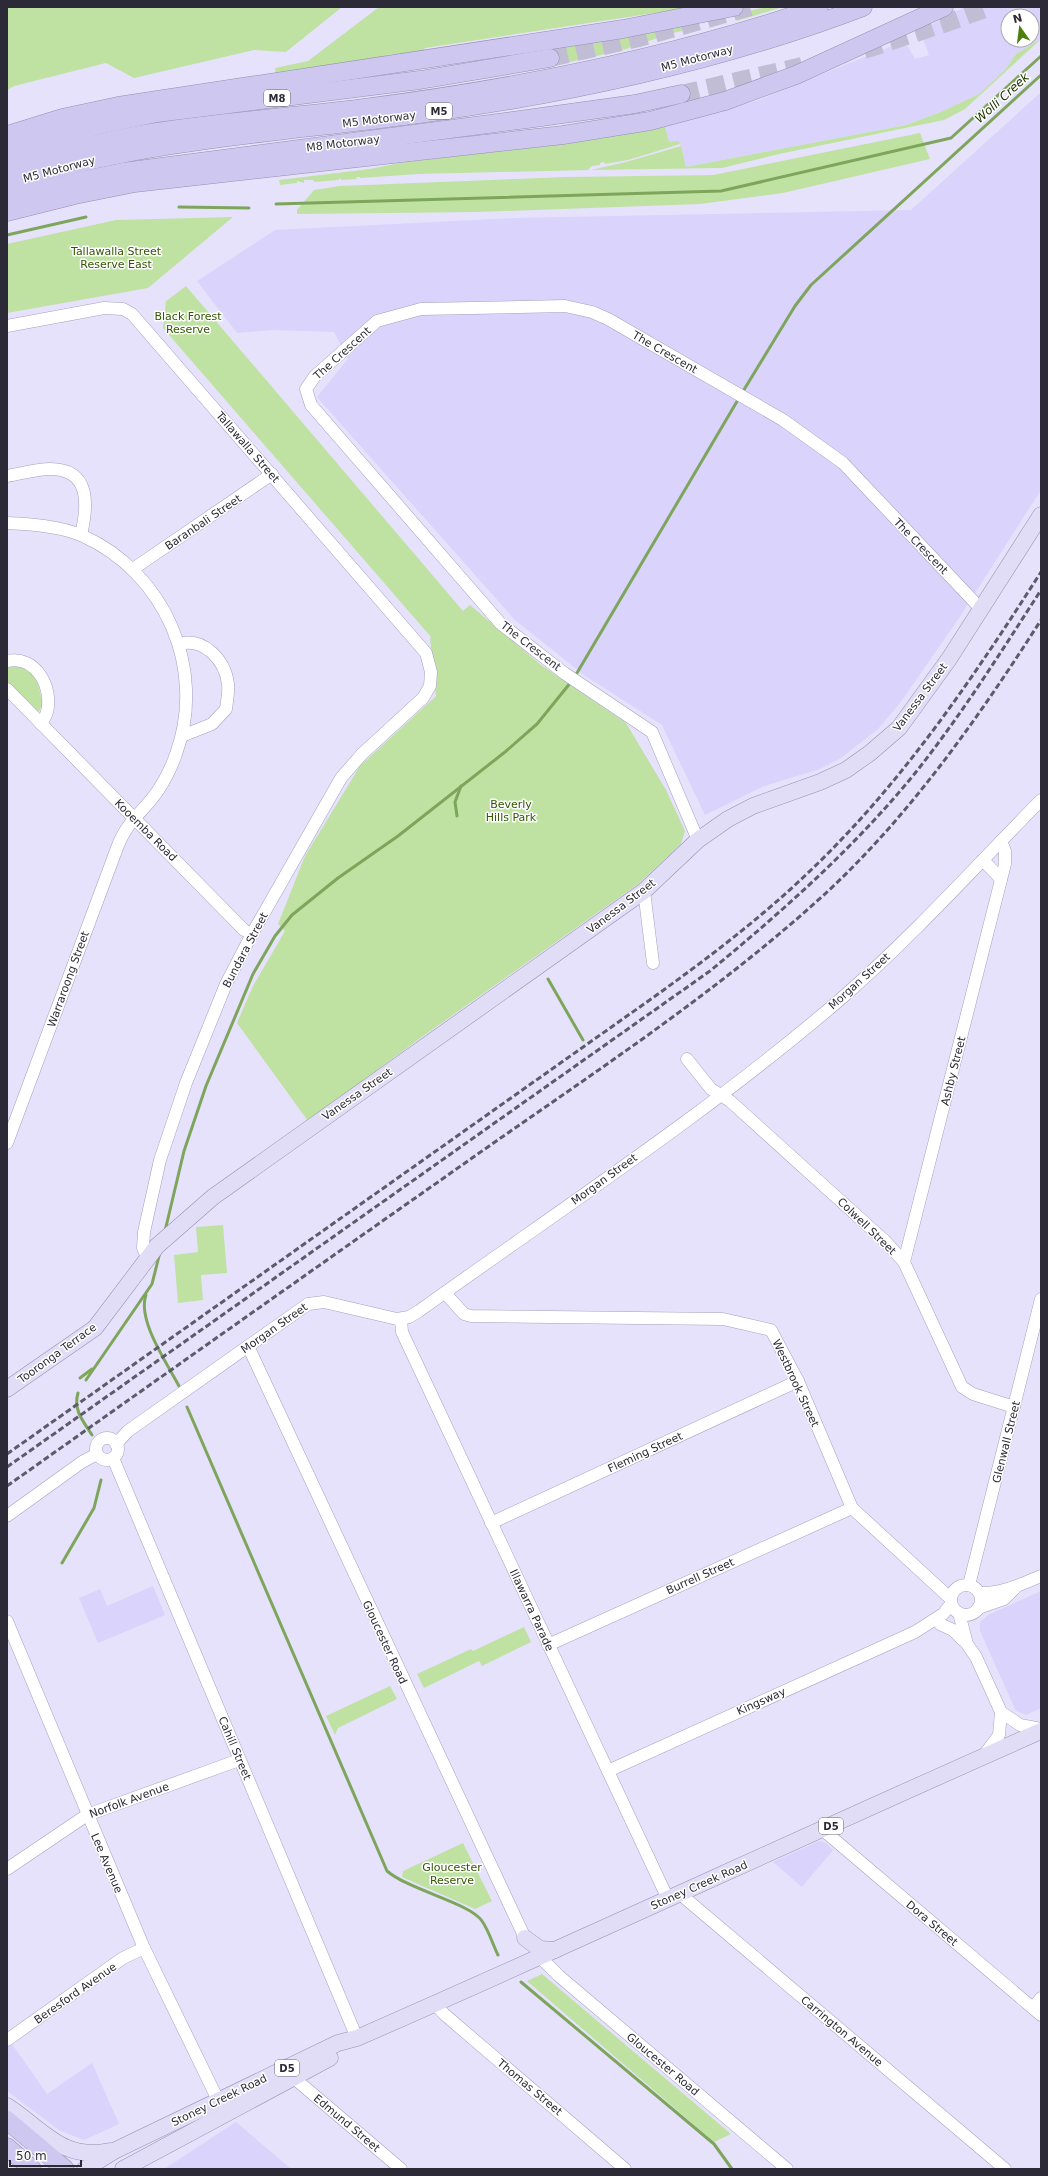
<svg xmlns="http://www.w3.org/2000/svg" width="1048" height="2176" font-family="'DejaVu Sans',sans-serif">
  <rect width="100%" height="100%" fill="#e6e2fc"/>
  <g fill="#dad3fb" fill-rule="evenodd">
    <path d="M 965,7 L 1041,7 L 1041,39 L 1016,54 L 1005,70 L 979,94 L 943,111 L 905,125 L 686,167 L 679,141 L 669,143 L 665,126 L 756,101 L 897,44 L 901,44 L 908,47 L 915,59 L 929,55 L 923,39 L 925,28 ZM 1008,16 L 1032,16 L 1032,40 L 1008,40 Z"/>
    <path d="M 1041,92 L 1041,490 L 959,618 L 900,703 L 878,729 L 841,758 L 820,769 L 764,786 L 705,815 L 662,725 L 584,675 L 515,620 L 317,397 L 348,359 L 334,332 L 272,330 L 237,333 L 197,281 L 275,230 L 515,218 L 911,210 Z"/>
    <path d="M 153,1586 L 165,1615 L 98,1643 L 79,1598 L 100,1589 L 107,1606 Z"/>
    <path d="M 1041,1591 L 1041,1708 L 1026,1715 L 1016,1711 L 980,1631 L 980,1622 L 988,1615 Z"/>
    <path d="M 819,1841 L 824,1842 L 833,1850 L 802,1887 L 773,1862 Z"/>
    <path d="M 7,2037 L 47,2094 L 92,2063 L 119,2124 L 84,2140 L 59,2130 L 7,2091 Z"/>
    <path d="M 236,2122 L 291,2169 L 164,2169 Z"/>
  </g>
  <g fill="#bfe2a2">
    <path d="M 7,7 L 342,7 L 286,52 L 254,50 L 134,78 L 106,63 L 14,86 L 7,90 Z"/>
    <path d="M 379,7 L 694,7 L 425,48 L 423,51 L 386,55 L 386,57 L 276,74 L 275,68 L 308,61 Z"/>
    <path d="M 766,7 L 782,7 L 737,21 L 735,14 Z"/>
    <path d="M 693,24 L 694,28 L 669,34 L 668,28 Z"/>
    <path d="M 664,28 L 666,35 L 623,50 L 557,65 L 553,48 Z"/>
    <path d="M 1041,39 L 965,109 L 944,120 L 779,154 L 722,168 L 591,170 L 626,162 L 681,146 L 686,167 L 906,125 L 943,111 L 979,94 L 1005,70 L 1016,54 Z"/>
    <path d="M 665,126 L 669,142 L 679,141 L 680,144 L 628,160 L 605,164 L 604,162 L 600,163 L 600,165 L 592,166 L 588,170 L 418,174 L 360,178 L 360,177 L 356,177 L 357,179 L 341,180 L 341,178 L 338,180 L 314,182 L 313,180 L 304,180 L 304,183 L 297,181 L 297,183 L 280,185 L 279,180 L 370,169 L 399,163 L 596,139 Z"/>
    <path d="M 920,133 L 930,159 L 783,193 L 700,204 L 477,212 L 297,214 L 297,210 L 314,190 L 340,186 L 566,177 L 713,175 Z"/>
    <path d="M 233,217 L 148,288 L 7,313 L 7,244 L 116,220 Z"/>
    <path d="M 186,286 L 463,611 L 470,605 L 541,665 L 626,723 L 666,790 L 685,831 L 681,844 L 638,884 L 419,1039 L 308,1121 L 237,1023 L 253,986 L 285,931 L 278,924 L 305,856 L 360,766 L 436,696 L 430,638 L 431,637 L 163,328 L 166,301 Z"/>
    <path d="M 7,666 L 23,666 L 36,676 L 43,704 L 38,713 L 7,682 Z"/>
    <path d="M 223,1225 L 227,1273 L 201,1275 L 203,1300 L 178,1303 L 174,1255 L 198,1252 L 196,1227 Z"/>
    <path d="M 524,1627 L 531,1642 L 482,1666 L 479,1661 L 424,1688 L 417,1674 L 471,1649 L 473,1651 Z"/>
    <path d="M 390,1686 L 397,1699 L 338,1728 L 335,1735 L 326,1716 Z"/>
    <path d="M 463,1843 L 492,1901 L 475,1909 L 402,1877 L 403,1871 Z"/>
    <path d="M 542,1974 L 731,2134 L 714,2142 L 527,1981 Z"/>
  </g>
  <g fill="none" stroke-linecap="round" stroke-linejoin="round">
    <g stroke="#7ea55c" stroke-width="3">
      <path d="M 276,204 L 721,191 L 951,138 L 1041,56"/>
      <path d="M 179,207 L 249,208"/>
      <path d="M 7,235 L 86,217"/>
      <path d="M 742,393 L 795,306 L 811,285 L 1041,75"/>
      <path d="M 574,678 L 739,398"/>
      <path d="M 457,816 L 455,802 L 461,786"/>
      <path d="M 548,979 L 583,1040"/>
      <path d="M 165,1231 L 184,1151 L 206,1086 L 253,974 L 275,936 L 292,915 L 338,878 L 398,836 L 505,752 L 537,724 L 571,682"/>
      <path d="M 146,1295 C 137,1320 167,1363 179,1386"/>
      <path d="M 80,1378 L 92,1369"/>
      <path d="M 86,1380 L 152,1284 L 160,1252"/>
      <path d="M 78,1393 C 73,1410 83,1421 92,1435"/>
      <path d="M 187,1407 L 387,1871 C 409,1890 470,1903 482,1921 C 489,1931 493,1945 498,1955"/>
      <path d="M 62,1563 L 94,1508 L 101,1480"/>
      <path d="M 521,1982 L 714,2144 L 732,2169"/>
    </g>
    <g stroke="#c1bdd4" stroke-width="18" stroke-dasharray="18 9" stroke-linecap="butt">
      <path d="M 864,50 L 949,22 L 990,7"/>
      <path d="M 550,58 L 639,38 L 750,7"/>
      <path d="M 681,94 L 802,66"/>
    </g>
    <g stroke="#a5a0bf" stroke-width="13">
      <g id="minor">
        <path d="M 7,326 L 104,308 L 123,309 L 132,314 L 426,653 L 431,672 L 430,686 L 423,698 L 362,754 L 341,778 L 252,934 L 226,984 L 186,1083 L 160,1160 L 144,1232 L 143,1248 L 147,1257"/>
        <path d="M 7,476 C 21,474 36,469 50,469 C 91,469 88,505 81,535"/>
        <path d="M 7,523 C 31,524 61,526 83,536 C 165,573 207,669 176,754 C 172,766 166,778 159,789 C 144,812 127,820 117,848 C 80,946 44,1045 7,1143"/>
        <path d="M 133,569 L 272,474"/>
        <path d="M 179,644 C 204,637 225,660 228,684 C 229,691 227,701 226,709 L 212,724 L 182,736"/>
        <path d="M 7,661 C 36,655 53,687 47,712 C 46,716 43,720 41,724"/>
        <path d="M 7,689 L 244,930 L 252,934"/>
        <path d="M 698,840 L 652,732 L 564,673 L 500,623 L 311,405 L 306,389 L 315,376 L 377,321 L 421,309 L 565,306 L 592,312 L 608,319 L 783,420 L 843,463 L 981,609"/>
        <path d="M 983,860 L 1001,879"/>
        <path d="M 644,891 L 653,963"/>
        <path d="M 687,1059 L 711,1089 L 730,1101 L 885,1241 L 904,1262 L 962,1387 L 973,1394 L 1014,1407"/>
        <path d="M 904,1262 L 1005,864 L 1005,851 L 1001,841"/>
        <path d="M 445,1293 L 464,1314 L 471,1316 L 723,1319 L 771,1330 L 798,1381 L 852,1508 L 951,1599"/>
        <path d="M 401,1319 L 402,1332 L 668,1899"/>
        <path d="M 248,1346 L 525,1938"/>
        <circle cx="107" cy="1449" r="11"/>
        <path d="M 116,1444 L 128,1431 L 308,1304 L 324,1302 L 397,1319 L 409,1317 L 419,1311 C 561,1209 711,1111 843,997 C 913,936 976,866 1041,800"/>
        <path d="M 113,1458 L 357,2038"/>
        <path d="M 7,1516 L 82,1462 L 97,1454"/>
        <path d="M 491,1523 L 798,1381"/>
        <circle cx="966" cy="1600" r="15"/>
        <path d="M 969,1585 L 1041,1299"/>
        <path d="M 980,1593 C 1001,1594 1022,1584 1041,1576"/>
        <path d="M 978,1608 L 1004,1599 L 1015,1588"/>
        <path d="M 959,1613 L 967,1644 L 976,1657 L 1001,1712 L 1020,1725 L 1041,1729"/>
        <path d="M 7,1621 L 144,1948 L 218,2100"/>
        <path d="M 940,1624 L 953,1630 L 964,1641"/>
        <path d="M 548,1645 L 852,1508"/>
        <path d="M 985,1754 L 999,1735 L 1001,1712"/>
        <path d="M 608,1771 L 915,1632 L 943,1614 L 951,1604"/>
        <path d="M 823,1830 L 1041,2015"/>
        <path d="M 7,1869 L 87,1815 L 239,1760"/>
        <path d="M 679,1893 L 1005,2169"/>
        <path d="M 540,1957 L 559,1976 L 787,2169"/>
        <path d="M 435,2004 L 444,2014 L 625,2169"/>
        <path d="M 1033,2008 L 1041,1998"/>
        <path d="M 7,2040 L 123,1958 L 144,1948"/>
        <path d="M 294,2078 L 401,2169"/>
      </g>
    </g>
    <g stroke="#9590af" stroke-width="17">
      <g id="major">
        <path d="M 7,1389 L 95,1328 L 157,1246 L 213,1197 L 644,891 L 698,840 L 728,819 L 753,806 L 820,782 L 846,770 L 870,753 L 899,728 L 949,659 L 1041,515"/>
        <path d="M 525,1938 L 540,1949 L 555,1950"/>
        <path d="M 7,2106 C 44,2130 62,2161 110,2151"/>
        <path d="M 85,2169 L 116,2150 L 338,2043 L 357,2038 C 586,1938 812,1832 1041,1731"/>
        <path d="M 123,2169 L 330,2058"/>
      </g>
    </g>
    <g stroke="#9590af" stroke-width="19">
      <g id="highway">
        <path d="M 7,135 L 62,118 L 118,106 L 623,29 L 734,7"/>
        <path d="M 7,151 L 95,126 L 157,113 L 420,80 L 550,58"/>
        <path d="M 7,168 C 56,154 106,140 157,132 C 226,121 295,117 364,108 C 518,88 672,58 819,7"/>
        <path d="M 7,183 C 141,139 281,133 419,114 C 569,94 721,61 863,7"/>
        <path d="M 7,200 L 79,181 L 123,172 L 527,119 L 635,104 L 681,94"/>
        <path d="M 7,212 L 75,195 L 135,183 L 563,135 L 650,121 L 725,101 L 796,75 L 944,7"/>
        <path d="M 7,2120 L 65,2169"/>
        <path d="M 7,2147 L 32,2169"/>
      </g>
    </g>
    <use href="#minor" stroke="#fff" stroke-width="12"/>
    <use href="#major" stroke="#e2ddf6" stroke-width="16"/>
    <use href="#highway" stroke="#cec7f0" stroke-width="18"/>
    <g stroke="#5d5a6a" stroke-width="3" stroke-dasharray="6 3" stroke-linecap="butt">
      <path d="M 7,1454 L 644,1004 C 703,962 759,920 811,870 C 903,782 973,678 1041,572"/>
      <path d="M 7,1467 L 710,971 C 784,910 856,846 916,772 C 962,714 1001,652 1041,590"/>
      <path d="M 7,1486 C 154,1382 301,1278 448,1175 C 576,1084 710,999 826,893 C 911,814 979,717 1041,620"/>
    </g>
  </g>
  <g text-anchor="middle" stroke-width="3" stroke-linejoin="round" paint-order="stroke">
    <g fill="#fff" stroke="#6b6a72" stroke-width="1">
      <rect x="264" y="90" width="26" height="16" rx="3"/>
      <rect x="426" y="103" width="26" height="16" rx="3"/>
      <rect x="819" y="1818" width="24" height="16" rx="3"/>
      <rect x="275" y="2060" width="24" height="16" rx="3"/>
    </g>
    <g font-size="10" font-weight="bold" fill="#2c2a36">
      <text x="277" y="102">M8</text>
      <text x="439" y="115">M5</text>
      <text x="831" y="1830">D5</text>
      <text x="287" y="2072">D5</text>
    </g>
    <g font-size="11" fill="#2c2a36" stroke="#fff">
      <text transform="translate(697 58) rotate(-15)" y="4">M5 Motorway</text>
      <text transform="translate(379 119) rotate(-7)" y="4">M5 Motorway</text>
      <text transform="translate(343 143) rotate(-7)" y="4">M8 Motorway</text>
      <text transform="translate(59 169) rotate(-15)" y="4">M5 Motorway</text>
      <text transform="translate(665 352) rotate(30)" y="4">The Crescent</text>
      <text transform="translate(342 353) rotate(-42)" y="4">The Crescent</text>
      <text transform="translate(248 447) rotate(49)" y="4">Tallawalla Street</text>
      <text transform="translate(203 522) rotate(-34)" y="4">Baranbali Street</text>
      <text transform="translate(921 546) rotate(46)" y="4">The Crescent</text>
      <text transform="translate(531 646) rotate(38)" y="4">The Crescent</text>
      <text transform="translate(920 697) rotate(-53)" y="4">Vanessa Street</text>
      <text transform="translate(146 830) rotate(45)" y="4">Kooemba Road</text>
      <text transform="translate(621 906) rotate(-37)" y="4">Vanessa Street</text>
      <text transform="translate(245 950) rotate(-62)" y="4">Bundara Street</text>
      <text transform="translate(68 979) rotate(-70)" y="4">Warraroong Street</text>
      <text transform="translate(859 981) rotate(-42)" y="4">Morgan Street</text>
      <text transform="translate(953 1071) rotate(-76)" y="4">Ashby Street</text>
      <text transform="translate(357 1094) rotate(-35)" y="4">Vanessa Street</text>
      <text transform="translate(604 1179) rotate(-36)" y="4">Morgan Street</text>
      <text transform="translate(867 1226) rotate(44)" y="4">Colwell Street</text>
      <text transform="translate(274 1328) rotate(-35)" y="4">Morgan Street</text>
      <text transform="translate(57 1353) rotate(-36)" y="4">Tooronga Terrace</text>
      <text transform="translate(796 1383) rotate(65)" y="4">Westbrook Street</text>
      <text transform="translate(1006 1442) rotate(-76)" y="4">Glenwall Street</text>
      <text transform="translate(645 1452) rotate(-25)" y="4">Fleming Street</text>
      <text transform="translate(700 1576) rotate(-24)" y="4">Burrell Street</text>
      <text transform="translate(532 1610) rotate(65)" y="4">Illawarra Parade</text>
      <text transform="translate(385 1642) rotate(65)" y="4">Gloucester Road</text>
      <text transform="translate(761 1701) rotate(-24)" y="4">Kingsway</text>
      <text transform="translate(235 1748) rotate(67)" y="4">Cahill Street</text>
      <text transform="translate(129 1800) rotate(-20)" y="4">Norfolk Avenue</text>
      <text transform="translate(107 1863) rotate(67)" y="4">Lee Avenue</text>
      <text transform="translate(699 1885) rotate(-24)" y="4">Stoney Creek Road</text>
      <text transform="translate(932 1923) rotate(40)" y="4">Dora Street</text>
      <text transform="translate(75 1993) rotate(-35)" y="4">Beresford Avenue</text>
      <text transform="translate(842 2031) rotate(40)" y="4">Carrington Avenue</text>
      <text transform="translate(663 2064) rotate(40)" y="4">Gloucester Road</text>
      <text transform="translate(530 2087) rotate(40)" y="4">Thomas Street</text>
      <text transform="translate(219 2100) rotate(-26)" y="4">Stoney Creek Road</text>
      <text transform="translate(347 2123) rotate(40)" y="4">Edmund Street</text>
    </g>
    <g font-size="11" fill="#325502" stroke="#fff">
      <text x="116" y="255">Tallawalla Street<tspan x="116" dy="13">Reserve East</tspan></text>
      <text x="188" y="320">Black Forest<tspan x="188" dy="13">Reserve</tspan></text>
      <text x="511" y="808">Beverly<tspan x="511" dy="13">Hills Park</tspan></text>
      <text x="452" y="1871">Gloucester<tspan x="452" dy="13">Reserve</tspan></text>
    </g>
    <g font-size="12" font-style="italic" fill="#203802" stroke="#fff">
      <text transform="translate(1002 98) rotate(-42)" y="4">Wolli Creek</text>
    </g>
  </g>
  <rect width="1048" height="2176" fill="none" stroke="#2c2a36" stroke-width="16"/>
  <g transform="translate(1020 28) rotate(346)"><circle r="19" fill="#ffffff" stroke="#abaaaf"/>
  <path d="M0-3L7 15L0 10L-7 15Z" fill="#4e7e0b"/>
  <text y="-6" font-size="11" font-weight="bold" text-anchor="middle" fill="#2c2a36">N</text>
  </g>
  <path d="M10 2160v6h71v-6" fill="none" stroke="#2c2a36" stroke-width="2"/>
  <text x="16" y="2160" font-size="12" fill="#2c2a36" stroke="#ffffff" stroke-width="3" paint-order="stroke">50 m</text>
</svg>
